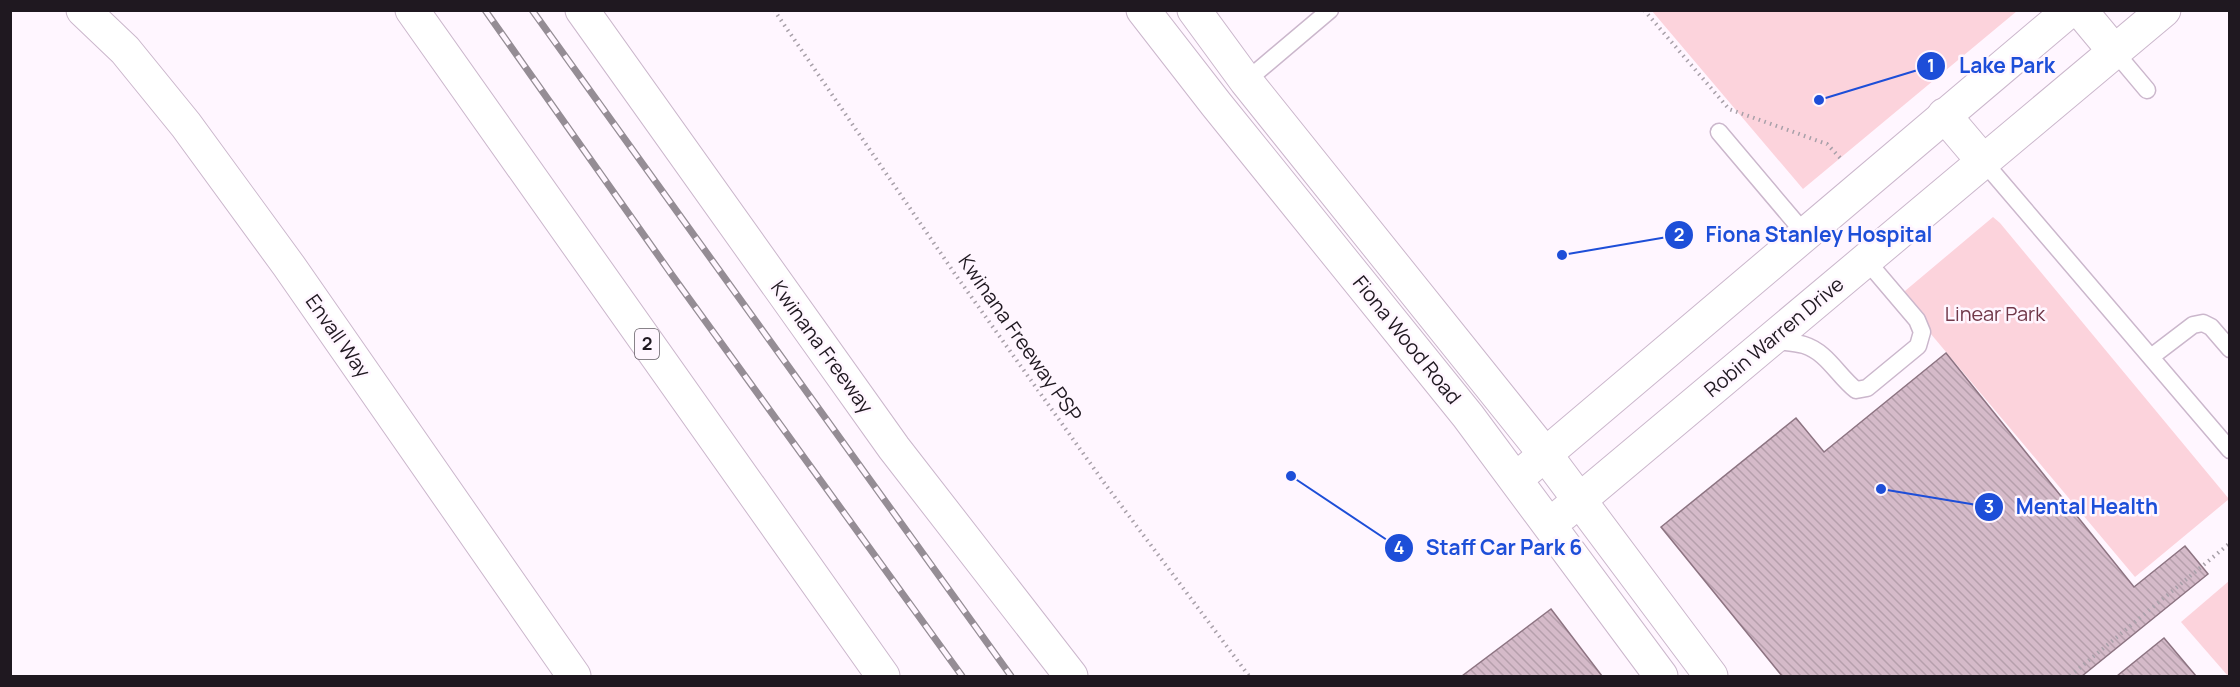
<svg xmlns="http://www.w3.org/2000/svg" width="2240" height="687" font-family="Manrope,sans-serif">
  <defs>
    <pattern id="building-back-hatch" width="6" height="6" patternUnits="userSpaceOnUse" patternTransform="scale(1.5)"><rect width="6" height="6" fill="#d5bac9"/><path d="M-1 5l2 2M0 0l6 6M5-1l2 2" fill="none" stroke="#b69fac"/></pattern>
  </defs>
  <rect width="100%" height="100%" fill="#fff6ff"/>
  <g fill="#fcd3dc">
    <path d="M 1652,11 L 2017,11 L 1803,189 Z"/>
    <path d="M 1993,217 L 2000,223 L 2229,499 L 2135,577 L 1899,296 Z"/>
    <path d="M 2229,581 L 2230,676 L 2228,676 L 2181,622 Z"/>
  </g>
  <g fill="url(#building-back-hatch)" stroke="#8d7482" stroke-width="1.5">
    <path d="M 1946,353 L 2134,587 L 2185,546 L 2208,574 L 2082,676 L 1782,676 L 1661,527 L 1796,418 L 1824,452 Z"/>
    <path d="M 1551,609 L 1602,676 L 1462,676 Z"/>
    <path d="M 2164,638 L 2196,676 L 2117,676 Z"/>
  </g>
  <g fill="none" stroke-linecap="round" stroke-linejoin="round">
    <g stroke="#cbb7cc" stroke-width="19">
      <g id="lane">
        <path d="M 2115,52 L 2147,90"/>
        <path d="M 1246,81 L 1330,10"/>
        <path d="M 1719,132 L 1806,235"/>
        <path d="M 1983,161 L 2230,450"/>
        <path d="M 1770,340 C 1781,342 1794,342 1804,345 C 1827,352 1838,376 1856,390 L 1867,388 L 1918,346 L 1922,332 L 1917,320 L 1866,260"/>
        <path d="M 2151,357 L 2193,325 L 2203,323 L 2211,327 L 2230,349"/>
      </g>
    </g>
    <g stroke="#cbb7cc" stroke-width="35">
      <path id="street" d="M 83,10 L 125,50 L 186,125 L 289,266 L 574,676"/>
    </g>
    <g stroke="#cbb7cc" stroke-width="35">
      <g id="secondary">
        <path d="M 1143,10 L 1216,104 L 1468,416 L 1661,676"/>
        <path d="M 1194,10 L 1246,81 L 1545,454 L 1711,676"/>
        <path d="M 2080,10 L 2115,52"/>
        <path d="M 1944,115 L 1983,161"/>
        <path d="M 1528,469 L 2070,10"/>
        <path d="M 1563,514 L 2164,10"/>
      </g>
    </g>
    <g stroke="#cbb7cc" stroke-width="35">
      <g id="highway">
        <path d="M 412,10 L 883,676"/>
        <path d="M 582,10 L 894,448 L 1071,676"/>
      </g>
    </g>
    <g stroke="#a8a0a9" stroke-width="4" stroke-dasharray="1.5 4.5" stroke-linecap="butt">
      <path d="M 774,10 L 955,274 L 1105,484 L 1249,676"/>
      <path d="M 1644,10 L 1729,109 L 1827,144 L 1843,161"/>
      <path d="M 2070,676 L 2230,543"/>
    </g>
    <use href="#lane" stroke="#fff" stroke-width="16"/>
    <use href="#street" stroke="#fff" stroke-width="33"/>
    <use href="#secondary" stroke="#fff" stroke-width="33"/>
    <use href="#highway" stroke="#fff" stroke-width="33"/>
    <g stroke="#958d95" stroke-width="7">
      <g id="rail">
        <path d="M 485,10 L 672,275 L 962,676"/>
        <path d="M 532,10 L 1011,676"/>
      </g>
    </g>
    <use href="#rail" stroke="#fff6ff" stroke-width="4.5" stroke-dasharray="14" stroke-linecap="butt"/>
  </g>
  <g text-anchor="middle" stroke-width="5" stroke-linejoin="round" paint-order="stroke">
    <rect fill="#fff6ff" stroke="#625b63" stroke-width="1.5" x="635" y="329" width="24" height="30" rx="4.5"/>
    <g font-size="18" font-weight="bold" fill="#1f1820">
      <text x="647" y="350">2</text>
    </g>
    <g font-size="20" fill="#713849" stroke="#fff6ff">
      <text x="1995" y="321">Linear Park</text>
    </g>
    <g font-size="20" fill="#1f1820" stroke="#fff6ff">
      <text transform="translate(338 336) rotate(55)" y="7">Envall Way</text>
      <text transform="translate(1774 337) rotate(-40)" y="7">Robin Warren Drive</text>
      <text transform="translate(1020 338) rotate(55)" y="7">Kwinana Freeway PSP</text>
      <text transform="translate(1407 340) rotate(51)" y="7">Fiona Wood Road</text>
      <text transform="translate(822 347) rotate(54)" y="7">Kwinana Freeway</text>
    </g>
  </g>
  <path fill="none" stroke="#1d4ed8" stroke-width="2" d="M1819 100L1931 66M1562 255L1679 235M1881 489L1989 507M1291 476L1399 548"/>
  <g fill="#1d4ed8" stroke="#fff6ff" stroke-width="2">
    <circle cx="1819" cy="100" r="6"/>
    <circle cx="1562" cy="255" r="6"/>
    <circle cx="1881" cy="489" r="6"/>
    <circle cx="1291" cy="476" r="6"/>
    <circle cx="1931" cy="66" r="15"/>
    <circle cx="1679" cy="235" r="15"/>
    <circle cx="1989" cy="507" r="15"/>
    <circle cx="1399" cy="548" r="15"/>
  </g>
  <g font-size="18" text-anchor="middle" font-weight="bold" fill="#fff">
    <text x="1931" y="72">1</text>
    <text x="1679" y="241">2</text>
    <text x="1989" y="513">3</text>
    <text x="1399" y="554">4</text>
  </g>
  <g font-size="21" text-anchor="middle" font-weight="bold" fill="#1d4ed8" stroke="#fff6ff" stroke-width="5" stroke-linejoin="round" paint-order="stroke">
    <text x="2007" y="73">Lake Park</text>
    <text x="1819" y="242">Fiona Stanley Hospital</text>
    <text x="2087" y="514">Mental Health</text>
    <text x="1504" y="555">Staff Car Park 6</text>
  </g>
  <rect width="2240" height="687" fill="none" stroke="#1f1820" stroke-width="24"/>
</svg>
